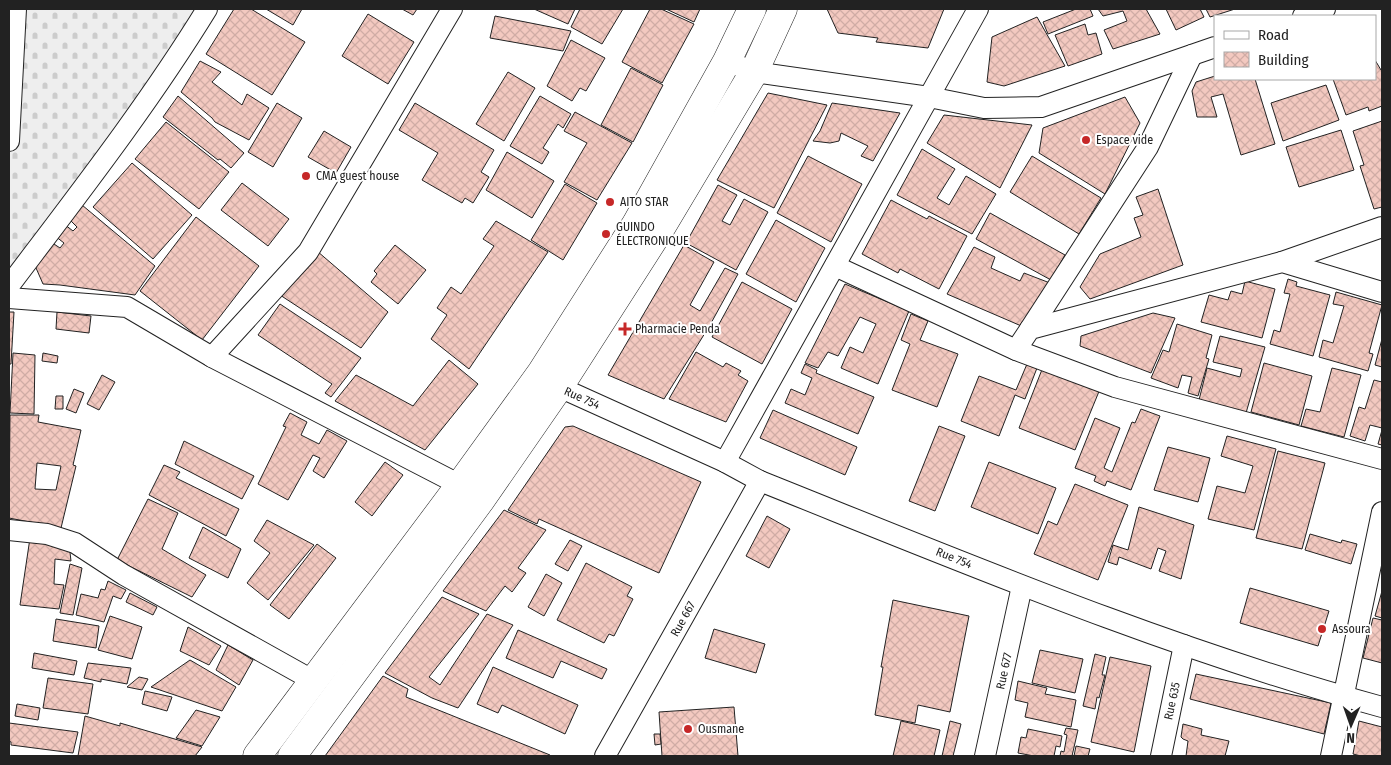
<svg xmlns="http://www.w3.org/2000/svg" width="1391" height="765" font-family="'Fira Sans Condensed',sans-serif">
  <defs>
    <pattern id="cemetery-stones" width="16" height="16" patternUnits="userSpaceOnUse" patternTransform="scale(1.25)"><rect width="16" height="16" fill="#eee"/><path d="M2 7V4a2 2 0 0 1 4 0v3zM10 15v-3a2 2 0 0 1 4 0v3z" fill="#ccc"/></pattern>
    <pattern id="building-cross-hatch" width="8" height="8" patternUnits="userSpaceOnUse" patternTransform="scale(1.25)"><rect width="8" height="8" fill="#f3c9c0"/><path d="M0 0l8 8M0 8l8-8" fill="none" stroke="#d0aca5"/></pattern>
  </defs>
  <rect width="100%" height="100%" fill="#fff"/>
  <path fill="url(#cemetery-stones)" stroke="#6f6f6f" d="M 16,9 L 207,9 L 9,285 L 9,141 Z"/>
  <g fill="url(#building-cross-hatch)" stroke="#222" fill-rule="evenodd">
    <path d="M 234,9 L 251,9 L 305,42 L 272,95 L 206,54 Z"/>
    <path d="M 266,9 L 302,9 L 293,25 Z"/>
    <path d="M 402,9 L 417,9 L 413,15 Z"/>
    <path d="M 534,9 L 575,9 L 568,24 Z"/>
    <path d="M 580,9 L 623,9 L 602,44 L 571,27 Z"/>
    <path d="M 650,9 L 661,9 L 694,24 L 662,83 L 622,62 Z"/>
    <path d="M 666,9 L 700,9 L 694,22 Z"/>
    <path d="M 827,9 L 944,9 L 928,48 L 876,42 L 878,38 L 838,33 Z"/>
    <path d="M 1076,9 L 1090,9 L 1093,16 L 1048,34 L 1043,22 Z"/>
    <path d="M 1098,9 L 1146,9 L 1160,34 L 1113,49 L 1104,30 L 1127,21 L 1123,11 L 1103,16 Z"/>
    <path d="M 1166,9 L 1200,9 L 1204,17 L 1176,30 Z"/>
    <path d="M 1206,9 L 1235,9 L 1210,17 Z"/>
    <path d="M 368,14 L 414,42 L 388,84 L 342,56 Z"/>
    <path d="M 495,16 L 571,31 L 563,51 L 490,38 Z"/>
    <path d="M 1037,17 L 1065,66 L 1004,86 L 987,82 L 992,37 Z"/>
    <path d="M 1085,24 L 1088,35 L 1096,33 L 1102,54 L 1068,66 L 1055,35 Z"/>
    <path d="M 571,40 L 605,58 L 586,91 L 580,88 L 572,101 L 547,86 Z"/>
    <path d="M 1375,60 L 1381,70 L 1382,69 L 1382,106 L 1369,111 L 1368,107 L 1346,115 L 1333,79 L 1375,79 Z"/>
    <path d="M 200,61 L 221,72 L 212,82 L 242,105 L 247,94 L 269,108 L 249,140 L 215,122 L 212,118 L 181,92 Z"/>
    <path d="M 631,68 L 663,85 L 633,142 L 601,125 Z"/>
    <path d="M 508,72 L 535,88 L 504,141 L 476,124 Z"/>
    <path d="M 1215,76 L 1215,79 L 1255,79 L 1275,144 L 1241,155 L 1223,94 L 1211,97 L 1217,117 L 1197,117 L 1192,91 L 1196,82 Z"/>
    <path d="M 1326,85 L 1339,120 L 1283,141 L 1271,103 Z"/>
    <path d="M 768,93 L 827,105 L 774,208 L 717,180 Z"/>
    <path d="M 178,96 L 244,153 L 231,168 L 220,159 L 218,160 L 163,117 Z"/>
    <path d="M 540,96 L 571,114 L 563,128 L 558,124 L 543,148 L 549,152 L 542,164 L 510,146 Z"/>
    <path d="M 1125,97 L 1140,123 L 1105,194 L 1039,153 L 1043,128 Z"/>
    <path d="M 277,103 L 302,118 L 273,167 L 248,152 Z"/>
    <path d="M 415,103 L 494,150 L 481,172 L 489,177 L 473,203 L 465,198 L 462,203 L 422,180 L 438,153 L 399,130 Z"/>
    <path d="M 832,103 L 900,113 L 873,161 L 861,156 L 868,146 L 841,133 L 839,141 L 830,143 L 813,141 L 820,131 Z"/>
    <path d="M 575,112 L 632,143 L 597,200 L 564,182 L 587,143 L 564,131 Z"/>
    <path d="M 944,115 L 1032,125 L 1000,188 L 927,143 Z"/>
    <path d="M 1382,121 L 1382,207 L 1374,209 L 1360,166 L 1364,165 L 1353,131 Z"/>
    <path d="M 166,122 L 229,172 L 199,209 L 135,159 Z"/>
    <path d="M 1341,130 L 1354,170 L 1299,187 L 1286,147 Z"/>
    <path d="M 324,131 L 351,147 L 336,173 L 308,157 Z"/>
    <path d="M 922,149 L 955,169 L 937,198 L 949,205 L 966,176 L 996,194 L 972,234 L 897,195 Z"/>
    <path d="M 507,152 L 554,181 L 532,218 L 486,190 Z"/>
    <path d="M 808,156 L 862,184 L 831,242 L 777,213 Z"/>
    <path d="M 1032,156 L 1101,198 L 1079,234 L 1010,192 Z"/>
    <path d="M 132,163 L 192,215 L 153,259 L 93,207 Z"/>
    <path d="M 242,183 L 289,219 L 268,246 L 221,210 Z"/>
    <path d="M 565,184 L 597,203 L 563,260 L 531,240 Z"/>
    <path d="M 718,185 L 737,195 L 722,221 L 730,225 L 744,199 L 768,212 L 736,270 L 686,243 Z"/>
    <path d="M 1158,189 L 1183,265 L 1090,299 L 1080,287 L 1100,254 L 1141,237 L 1134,218 L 1143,215 L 1136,197 Z"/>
    <path d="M 891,200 L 927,219 L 929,216 L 967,236 L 939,289 L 900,269 L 898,273 L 862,254 Z"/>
    <path d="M 82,205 L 155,266 L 135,295 L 60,285 L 43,284 L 33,261 L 51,242 L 60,248 L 64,243 L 55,236 L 64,224 L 73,231 L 77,227 L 70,220 Z"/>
    <path d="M 990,213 L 1065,255 L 1051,280 L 976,239 Z"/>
    <path d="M 196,217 L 259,266 L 202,340 L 140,291 Z"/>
    <path d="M 776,220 L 825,248 L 796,302 L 746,274 Z"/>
    <path d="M 496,221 L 548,252 L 469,369 L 431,339 L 447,315 L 437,308 L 451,287 L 461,294 L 494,246 L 483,239 Z"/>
    <path d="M 395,245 L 426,270 L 398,304 L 371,282 L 377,274 L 374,271 Z"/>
    <path d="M 684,245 L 714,262 L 690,305 L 700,311 L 725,268 L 738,274 L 710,325 L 664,399 L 608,375 Z"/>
    <path d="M 974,247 L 995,257 L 991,268 L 1020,281 L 1024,273 L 1050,283 L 1026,328 L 947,294 Z"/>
    <path d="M 317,251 L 388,312 L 361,348 L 280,295 Z"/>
    <path d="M 1288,279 L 1297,282 L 1296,286 L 1330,295 L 1313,356 L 1270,344 L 1274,330 L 1280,332 L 1290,294 L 1284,293 Z"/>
    <path d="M 1245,281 L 1275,289 L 1262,338 L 1201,322 L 1209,295 L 1228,300 L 1231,291 L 1242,294 Z"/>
    <path d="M 742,282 L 792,309 L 762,364 L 712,337 Z"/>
    <path d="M 845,284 L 909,311 L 878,384 L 841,368 L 850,347 L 863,353 L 876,324 L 860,317 L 838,356 L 828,352 L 818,368 L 805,363 Z"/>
    <path d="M 1336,292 L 1382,305 L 1369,353 L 1373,354 L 1368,371 L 1319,357 L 1323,340 L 1333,343 L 1344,306 L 1333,304 Z"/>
    <path d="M 280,304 L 361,358 L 331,397 L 325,393 L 332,384 L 258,335 Z"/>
    <path d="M 9,312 L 14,312 L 11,364 L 9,364 Z"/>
    <path d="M 57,312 L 91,316 L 89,333 L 56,329 Z"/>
    <path d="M 1153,313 L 1175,318 L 1151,373 L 1080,346 L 1081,336 Z"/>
    <path d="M 911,314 L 928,321 L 920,340 L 958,354 L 937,407 L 892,390 L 910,344 L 901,340 Z"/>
    <path d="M 1177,324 L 1212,335 L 1206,358 L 1209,359 L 1198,396 L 1188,393 L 1192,377 L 1182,375 L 1178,388 L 1151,378 L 1163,350 L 1169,352 Z"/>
    <path d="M 1220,336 L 1265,347 L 1246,413 L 1199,400 L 1207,368 L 1240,377 L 1242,369 L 1213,362 Z"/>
    <path d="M 1382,339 L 1382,367 L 1375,365 Z"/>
    <path d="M 696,352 L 723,367 L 726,363 L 741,371 L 738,375 L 748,381 L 726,422 L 669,399 Z"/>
    <path d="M 13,353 L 35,355 L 34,414 L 10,413 Z"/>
    <path d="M 43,353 L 58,356 L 57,363 L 42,361 Z"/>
    <path d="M 449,360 L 478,384 L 425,450 L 335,401 L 356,375 L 413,406 Z"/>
    <path d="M 1264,363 L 1312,376 L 1299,425 L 1251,412 Z"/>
    <path d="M 805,364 L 817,370 L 816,373 L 874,397 L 858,434 L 785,403 L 791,389 L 805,395 L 812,378 L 801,373 Z"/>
    <path d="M 1027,364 L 1037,368 L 1025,399 L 1015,395 L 999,436 L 961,421 L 979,376 L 1016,390 Z"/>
    <path d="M 1043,367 L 1100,389 L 1075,450 L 1019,428 Z"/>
    <path d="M 1332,368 L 1361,375 L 1344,437 L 1301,426 L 1306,409 L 1320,412 Z"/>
    <path d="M 102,375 L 115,382 L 99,410 L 87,404 Z"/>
    <path d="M 1374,380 L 1382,382 L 1382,428 L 1370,425 L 1365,441 L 1350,436 L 1359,407 L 1365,409 Z"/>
    <path d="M 74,389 L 84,393 L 76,413 L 66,409 Z"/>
    <path d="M 56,396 L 63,396 L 63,409 L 55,409 Z"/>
    <path d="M 1141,409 L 1160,416 L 1131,490 L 1107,481 L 1105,486 L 1094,481 L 1096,476 L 1075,468 L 1095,418 L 1120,428 L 1104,468 L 1112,472 L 1132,422 L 1135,423 Z"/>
    <path d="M 773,410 L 857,447 L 845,475 L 760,438 Z"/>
    <path d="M 290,413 L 307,422 L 301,435 L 319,444 L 327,430 L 347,441 L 324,478 L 313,471 L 320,458 L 313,455 L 288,500 L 258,484 L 286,427 L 283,426 Z"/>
    <path d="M 10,415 L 39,415 L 38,422 L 81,430 L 73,465 L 76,466 L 61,528 L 9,518 ZM 37,463 L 61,466 L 56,490 L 35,489 Z"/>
    <path d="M 573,426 L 701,482 L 659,573 L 539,519 L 537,524 L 508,510 L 565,427 Z"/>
    <path d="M 939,426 L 965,436 L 935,511 L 909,501 Z"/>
    <path d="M 1382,430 L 1382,445 L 1378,444 Z"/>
    <path d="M 1227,436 L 1276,449 L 1254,530 L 1208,519 L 1217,486 L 1245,493 L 1253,466 L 1221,456 Z"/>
    <path d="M 184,441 L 254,476 L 242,499 L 175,464 Z"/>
    <path d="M 1168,447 L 1210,458 L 1198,502 L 1154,490 Z"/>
    <path d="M 1278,451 L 1325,463 L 1302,549 L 1256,538 Z"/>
    <path d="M 385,462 L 403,475 L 372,516 L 355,502 Z"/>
    <path d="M 989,462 L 1056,488 L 1038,534 L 971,507 Z"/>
    <path d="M 164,465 L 180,472 L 176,478 L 239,509 L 226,536 L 149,495 Z"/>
    <path d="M 1075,484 L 1128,505 L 1098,580 L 1034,554 L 1048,521 L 1057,525 Z"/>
    <path d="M 148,499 L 178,513 L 162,549 L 206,575 L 192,597 L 117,560 Z"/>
    <path d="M 1139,507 L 1194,525 L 1181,579 L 1159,571 L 1166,551 L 1158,548 L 1151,569 L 1119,557 L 1117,565 L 1108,562 L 1113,545 L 1128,550 Z"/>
    <path d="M 504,510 L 546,530 L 518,568 L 526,573 L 512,592 L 505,586 L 486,611 L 443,591 Z"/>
    <path d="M 767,516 L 790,529 L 769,568 L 746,556 Z"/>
    <path d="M 267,520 L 314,545 L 268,600 L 247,583 L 270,553 L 254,541 Z"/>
    <path d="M 203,527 L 241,549 L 228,578 L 189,558 Z"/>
    <path d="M 1310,534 L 1341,543 L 1342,540 L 1357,544 L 1351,564 L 1305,550 Z"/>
    <path d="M 30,538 L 69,544 L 71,561 L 55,559 L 54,584 L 64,585 L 59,609 L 20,605 Z"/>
    <path d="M 570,540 L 582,546 L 568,571 L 555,564 Z"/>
    <path d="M 317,544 L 336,558 L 289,619 L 270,605 Z"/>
    <path d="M 586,563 L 632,587 L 627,596 L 633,599 L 614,636 L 609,634 L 604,643 L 557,620 Z"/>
    <path d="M 70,564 L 82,568 L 73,615 L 60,613 Z"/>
    <path d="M 546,574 L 562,583 L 544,616 L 528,607 Z"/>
    <path d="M 108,581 L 126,590 L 121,599 L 113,596 L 104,622 L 76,615 L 81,594 L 98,598 L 101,589 L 105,590 Z"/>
    <path d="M 1250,588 L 1329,611 L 1318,646 L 1240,623 Z"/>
    <path d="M 1382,591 L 1382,618 L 1375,616 Z"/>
    <path d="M 130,593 L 157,607 L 153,615 L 126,602 Z"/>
    <path d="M 442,597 L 479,614 L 429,677 L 440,685 L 487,614 L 513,625 L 458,708 L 432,698 L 385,673 Z"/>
    <path d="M 893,600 L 969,616 L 950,712 L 918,705 L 915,723 L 875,715 L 883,667 L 881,667 Z"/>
    <path d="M 110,616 L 142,627 L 132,659 L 98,650 Z"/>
    <path d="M 1373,618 L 1382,620 L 1382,663 L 1363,658 Z"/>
    <path d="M 56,619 L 99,626 L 96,648 L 53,641 Z"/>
    <path d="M 188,627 L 221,646 L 209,665 L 180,651 Z"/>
    <path d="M 714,629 L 765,644 L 756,673 L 705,658 Z"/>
    <path d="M 518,630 L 607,669 L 602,679 L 561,661 L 553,678 L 506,658 Z"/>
    <path d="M 228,645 L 253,660 L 239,685 L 216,670 Z"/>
    <path d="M 1040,650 L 1083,659 L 1075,693 L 1032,683 Z"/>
    <path d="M 34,653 L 77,661 L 74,675 L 32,668 Z"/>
    <path d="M 1095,654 L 1106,657 L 1102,675 L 1105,675 L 1099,698 L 1097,697 L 1095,709 L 1083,706 Z"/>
    <path d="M 1110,657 L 1151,666 L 1134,752 L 1091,742 Z"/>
    <path d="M 190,660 L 236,687 L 222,711 L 151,687 Z"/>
    <path d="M 88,663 L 131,668 L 127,684 L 101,679 L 101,682 L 84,678 Z"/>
    <path d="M 493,667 L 578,705 L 565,734 L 502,705 L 498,713 L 477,704 Z"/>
    <path d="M 1196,674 L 1331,703 L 1324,734 L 1190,699 Z"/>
    <path d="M 383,676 L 408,689 L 406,697 L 550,755 L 549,756 L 325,756 Z"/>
    <path d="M 139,677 L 148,679 L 142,690 L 127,687 Z"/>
    <path d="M 48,678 L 93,684 L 88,714 L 43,708 Z"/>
    <path d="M 1018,681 L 1047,688 L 1045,694 L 1076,700 L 1071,727 L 1025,717 L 1028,703 L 1015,700 Z"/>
    <path d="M 145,691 L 172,697 L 167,711 L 142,704 Z"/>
    <path d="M 17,704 L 40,708 L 38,720 L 15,716 Z"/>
    <path d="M 734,707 L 738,756 L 662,756 L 659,712 Z"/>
    <path d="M 196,710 L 220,717 L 202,746 L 176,738 Z"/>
    <path d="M 85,716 L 120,726 L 120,723 L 202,747 L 195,756 L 78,756 Z"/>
    <path d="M 901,721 L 940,730 L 934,756 L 893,756 Z"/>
    <path d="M 950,721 L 961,724 L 953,756 L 942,756 Z"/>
    <path d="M 1359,721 L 1382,727 L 1382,756 L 1361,756 L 1353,754 Z"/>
    <path d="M 9,723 L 78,732 L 73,753 L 11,745 L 11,742 L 9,741 Z"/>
    <path d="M 1183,724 L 1202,729 L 1201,735 L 1229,741 L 1225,756 L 1186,756 L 1188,741 L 1183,739 L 1181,737 Z"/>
    <path d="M 1066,728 L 1078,730 L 1072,756 L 1060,756 L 1061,751 L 1064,752 L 1067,735 L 1064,734 Z"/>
    <path d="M 1028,729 L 1062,736 L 1060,747 L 1056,746 L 1054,756 L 1034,756 L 1018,753 L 1021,737 L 1026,738 Z"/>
    <path d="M 654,734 L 660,734 L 661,744 L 655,745 Z"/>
    <path d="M 1076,746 L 1090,749 L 1088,756 L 1074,756 Z"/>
  </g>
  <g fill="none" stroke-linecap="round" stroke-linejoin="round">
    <g stroke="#222" stroke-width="22">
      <g id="street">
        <path d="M 1303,16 L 1325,9"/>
        <path d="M 727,61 L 754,72 L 929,97 L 984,108 L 1041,107 L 1215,47"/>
        <path d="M 9,141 L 16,9"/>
        <path d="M 1282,262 L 1382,227"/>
        <path d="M 835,266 L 1016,350 L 1030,329 L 1282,262 L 1382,292"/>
        <path d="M 9,286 C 77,196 148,105 207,9"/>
        <path d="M 9,298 L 127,307 L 212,357 L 460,485"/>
        <path d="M 1030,329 L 1148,147 L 1192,55"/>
        <path d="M 1016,350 L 1115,387 L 1382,459"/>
        <path d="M 212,357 L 308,252 L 452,9"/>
        <path d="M 548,379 L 559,387 L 725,462 L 760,481 C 965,563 1169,649 1382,707"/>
        <path d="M 725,462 L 978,9"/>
        <path d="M 9,530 L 47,534 L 75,543 L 124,575 L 314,681"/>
        <path d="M 605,756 L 760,481"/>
        <path d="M 985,756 L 1022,586"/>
        <path d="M 1161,756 L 1184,645"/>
        <path d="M 1331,756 L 1382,512"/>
      </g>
    </g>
    <g stroke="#222" stroke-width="29">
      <g id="primary">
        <path d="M 257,756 L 460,485 L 541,373 L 636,224 L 727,61 L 752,9"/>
        <path d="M 292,756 L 480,501 L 559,387 L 659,231 L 754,72 L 783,9"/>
      </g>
    </g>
    <use href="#street" stroke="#fff" stroke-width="20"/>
    <use href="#primary" stroke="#fff" stroke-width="28"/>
  </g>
  <g fill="#c62828" stroke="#fff" stroke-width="2">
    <circle cx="1086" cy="140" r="5"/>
    <circle cx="306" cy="176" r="5"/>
    <circle cx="610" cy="202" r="5"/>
    <circle cx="606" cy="234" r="5"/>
    <path d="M622.5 321.5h5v5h5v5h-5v5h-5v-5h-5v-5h5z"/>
    <circle cx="1322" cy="629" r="5"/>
    <circle cx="688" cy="729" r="5"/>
  </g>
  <g text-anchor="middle" stroke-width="4" stroke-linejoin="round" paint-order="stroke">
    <g font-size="12" fill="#222" stroke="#fff" text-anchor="start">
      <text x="1096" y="144">Espace vide</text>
      <text x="316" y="180">CMA guest house</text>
      <text x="620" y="206">AITO STAR</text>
      <text x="616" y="231">GUINDO<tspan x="616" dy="14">ÉLECTRONIQUE</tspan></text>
      <text x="635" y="333">Pharmacie Penda</text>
      <text x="1332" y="633">Assoura</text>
      <text x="698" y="733">Ousmane</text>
    </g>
    <g font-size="12" fill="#222" stroke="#fff">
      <text transform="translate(582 398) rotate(24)" y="4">Rue 754</text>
      <text transform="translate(954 558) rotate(22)" y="4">Rue 754</text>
      <text transform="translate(683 619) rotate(-61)" y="4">Rue 667</text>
      <text transform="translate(1004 671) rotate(-78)" y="4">Rue 677</text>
      <text transform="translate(1172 701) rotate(-78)" y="4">Rue 635</text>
    </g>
  </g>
  <rect width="1391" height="765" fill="none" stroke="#222222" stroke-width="20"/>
  <rect x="1214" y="15" width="162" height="65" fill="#ffffff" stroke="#a7a7a7"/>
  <rect x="1224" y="31" width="25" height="8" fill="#ffffff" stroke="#a7a7a7"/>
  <text x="1258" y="40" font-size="15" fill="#222222">Road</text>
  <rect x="1224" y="52" width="25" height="15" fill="url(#building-cross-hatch)" stroke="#a7a7a7"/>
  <text x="1258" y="65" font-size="15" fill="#222222">Building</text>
  <g transform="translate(1351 725) rotate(182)" stroke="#ffffff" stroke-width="4" paint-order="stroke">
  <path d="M0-4L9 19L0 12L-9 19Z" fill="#222222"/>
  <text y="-8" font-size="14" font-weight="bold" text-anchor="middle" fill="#222222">N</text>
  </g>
</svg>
